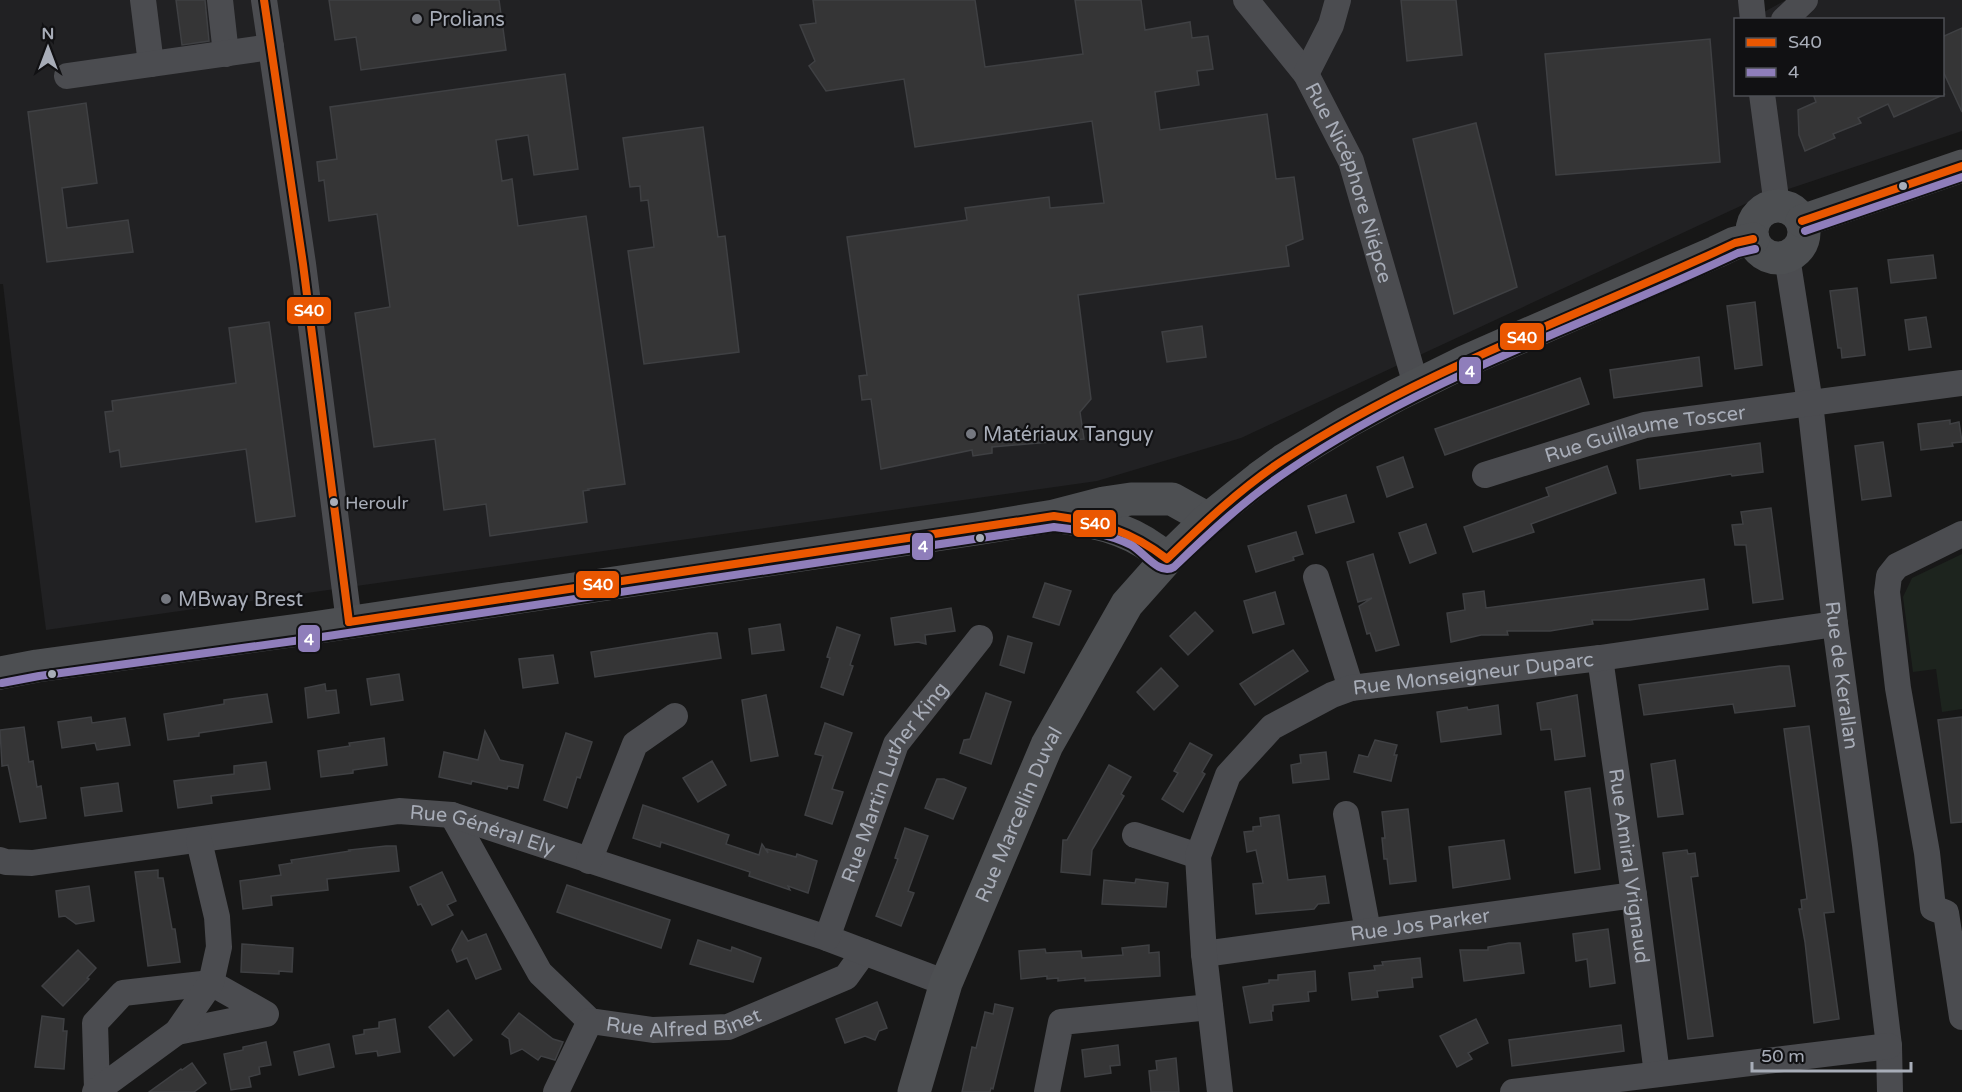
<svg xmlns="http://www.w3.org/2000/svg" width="1962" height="1092" font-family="'Varela Round',sans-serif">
  <rect width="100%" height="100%" fill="#171717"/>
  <path fill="#212123" d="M 0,0 L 1743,0 L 1745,19 L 1736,20 L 1736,94 L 1942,94 L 1942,20 L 1751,19 L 1786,0 L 1962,0 L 1962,131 L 1747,203 L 1241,438 L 1097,481 L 46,630 L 15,387 L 3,284 L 0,284 Z"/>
  <path fill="#1d241e" d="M 1962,554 L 1962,709 L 1942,712 L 1936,669 L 1913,672 L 1903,597 L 1912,578 Z"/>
  <g fill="#353536" stroke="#3f4043" stroke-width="1.5">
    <path d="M 176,0 L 205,0 L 209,41 L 182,45 Z"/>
    <path d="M 329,0 L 499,0 L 506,50 L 361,70 L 356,37 L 335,40 Z"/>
    <path d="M 813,0 L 975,0 L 985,67 L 1083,54 L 1075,0 L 1141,0 L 1145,30 L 1190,22 L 1192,38 L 1208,36 L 1213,69 L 1197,71 L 1199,85 L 1155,92 L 1160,130 L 1267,114 L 1276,179 L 1294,177 L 1303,239 L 1286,246 L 1289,266 L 1078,295 L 1091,399 L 1080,412 L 1084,439 L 992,447 L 992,453 L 973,456 L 972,450 L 881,469 L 871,399 L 862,400 L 859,376 L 867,375 L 847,237 L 967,220 L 965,208 L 1049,197 L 1050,208 L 1104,203 L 1092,121 L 915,147 L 904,79 L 826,91 L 809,66 L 815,61 L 800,25 L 816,23 Z"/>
    <path d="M 1401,0 L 1456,0 L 1462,55 L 1407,61 Z"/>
    <path d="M 1962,28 L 1962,112 L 1942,69 L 1942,37 Z"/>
    <path d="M 1710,39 L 1720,162 L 1556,175 L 1545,54 Z"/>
    <path d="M 565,74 L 578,169 L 534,175 L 528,135 L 496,140 L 502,181 L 512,179 L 518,226 L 586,216 L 625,484 L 588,489 L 589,490 L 583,491 L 587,522 L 490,536 L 486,504 L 444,510 L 435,439 L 374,447 L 355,313 L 390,307 L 377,214 L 329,221 L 324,180 L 319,181 L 317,162 L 337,159 L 330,107 Z"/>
    <path d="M 1813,94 L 1945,94 L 1894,117 L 1888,104 L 1858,118 L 1861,123 L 1833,134 L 1835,138 L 1805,151 L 1799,135 L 1798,110 L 1816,102 Z"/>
    <path d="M 86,103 L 97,183 L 62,188 L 67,228 L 128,220 L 133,252 L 47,262 L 28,112 Z"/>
    <path d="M 1476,123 L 1517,287 L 1454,314 L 1413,139 Z"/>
    <path d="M 703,127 L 718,237 L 725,236 L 739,352 L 644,364 L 628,251 L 654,247 L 648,200 L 641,201 L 640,186 L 630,187 L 623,138 Z"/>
    <path d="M 1933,255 L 1936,278 L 1891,283 L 1888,260 Z"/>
    <path d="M 1857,288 L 1865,355 L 1842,358 L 1841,348 L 1838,348 L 1830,291 Z"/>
    <path d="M 1755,302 L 1762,365 L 1735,369 L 1727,306 Z"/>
    <path d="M 1926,317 L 1931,347 L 1909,350 L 1905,320 Z"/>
    <path d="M 269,322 L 295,516 L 256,522 L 246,449 L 121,467 L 119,450 L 110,452 L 105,412 L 113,411 L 112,401 L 236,383 L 229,328 Z"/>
    <path d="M 1202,326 L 1206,357 L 1167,362 L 1162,332 Z"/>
    <path d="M 1699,357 L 1702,386 L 1614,398 L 1610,370 Z"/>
    <path d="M 1580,378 L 1589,404 L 1445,455 L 1435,429 Z"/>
    <path d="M 1950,420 L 1950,424 L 1959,422 L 1962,442 L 1952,443 L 1953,446 L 1921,450 L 1918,424 Z"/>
    <path d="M 1883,442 L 1891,496 L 1862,500 L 1855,446 Z"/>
    <path d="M 1760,443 L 1763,472 L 1732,476 L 1731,474 L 1640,489 L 1637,460 Z"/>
    <path d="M 1403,457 L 1413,487 L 1387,497 L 1377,467 Z"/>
    <path d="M 1607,466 L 1616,493 L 1531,524 L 1534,532 L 1473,552 L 1464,527 L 1549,496 L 1546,488 Z"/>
    <path d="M 1346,495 L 1354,522 L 1316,533 L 1308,506 Z"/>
    <path d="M 1771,508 L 1783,599 L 1753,603 L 1746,545 L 1735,545 L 1732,525 L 1743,524 L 1741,512 Z"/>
    <path d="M 1426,524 L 1436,553 L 1410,563 L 1399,533 Z"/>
    <path d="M 1296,532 L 1303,554 L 1293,557 L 1294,560 L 1256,572 L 1248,546 Z"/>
    <path d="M 1373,554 L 1399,645 L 1376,651 L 1370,633 L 1367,634 L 1359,606 L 1372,598 L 1358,602 L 1347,562 Z"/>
    <path d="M 1704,579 L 1708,609 L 1630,620 L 1592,620 L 1593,624 L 1550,631 L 1507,631 L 1508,635 L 1481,635 L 1451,642 L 1447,613 L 1465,610 L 1463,594 L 1484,591 L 1486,608 Z"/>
    <path d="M 1045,583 L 1071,591 L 1059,625 L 1033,617 Z"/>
    <path d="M 1275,592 L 1284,624 L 1253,633 L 1244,601 Z"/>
    <path d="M 951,608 L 955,631 L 925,635 L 926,644 L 918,642 L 895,645 L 891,618 Z"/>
    <path d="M 1195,612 L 1213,631 L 1188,655 L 1170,636 Z"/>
    <path d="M 780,624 L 784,650 L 752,654 L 749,629 Z"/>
    <path d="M 837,627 L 860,635 L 850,665 L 853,666 L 843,695 L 821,687 L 830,658 L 827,657 Z"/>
    <path d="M 709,633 L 717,633 L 721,658 L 595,677 L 591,652 Z"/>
    <path d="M 1008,636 L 1032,643 L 1024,673 L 1000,665 Z"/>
    <path d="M 1293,650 L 1308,671 L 1255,705 L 1240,684 Z"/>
    <path d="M 553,655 L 558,683 L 523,688 L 519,659 Z"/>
    <path d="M 1780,666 L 1789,666 L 1795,706 L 1735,713 L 1733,704 L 1644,715 L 1639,685 Z"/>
    <path d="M 1161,668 L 1178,686 L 1154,710 L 1137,692 Z"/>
    <path d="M 399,674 L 403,700 L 371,705 L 367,679 Z"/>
    <path d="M 325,684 L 326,691 L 336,690 L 339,713 L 308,718 L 305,688 Z"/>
    <path d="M 986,693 L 1011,702 L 991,764 L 960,753 L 964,740 L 970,739 Z"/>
    <path d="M 267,694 L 272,722 L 199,733 L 199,736 L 168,740 L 164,714 L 224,704 L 224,700 Z"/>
    <path d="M 766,695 L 778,756 L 751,761 L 742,700 Z"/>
    <path d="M 1577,695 L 1585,756 L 1555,760 L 1551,729 L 1541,730 L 1537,703 Z"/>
    <path d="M 1498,705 L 1501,734 L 1441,742 L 1437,712 L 1467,707 L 1468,710 Z"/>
    <path d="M 91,717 L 92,723 L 125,718 L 130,745 L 97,750 L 95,743 L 62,748 L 58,722 Z"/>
    <path d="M 1962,717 L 1962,822 L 1951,823 L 1938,720 Z"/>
    <path d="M 825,723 L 852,733 L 832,789 L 843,792 L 832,824 L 805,815 L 823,756 L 815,754 Z"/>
    <path d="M 1809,726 L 1834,912 L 1824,913 L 1839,1019 L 1814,1023 L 1805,942 L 1799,909 L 1802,909 L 1801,900 L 1807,899 L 1784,729 Z"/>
    <path d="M 24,727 L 29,762 L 33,761 L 37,787 L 41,786 L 46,818 L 20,822 L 8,765 L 2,766 L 0,730 Z"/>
    <path d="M 485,731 L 500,760 L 523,765 L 518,788 L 508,786 L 507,789 L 472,781 L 471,784 L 439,777 L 444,752 L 478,760 Z"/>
    <path d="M 566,733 L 592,742 L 580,778 L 577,777 L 567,808 L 544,800 Z"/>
    <path d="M 384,738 L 387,765 L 353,770 L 353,773 L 321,777 L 318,751 L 350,746 L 349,743 Z"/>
    <path d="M 1375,740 L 1397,745 L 1394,755 L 1397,755 L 1391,781 L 1354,772 L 1359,755 L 1368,757 Z"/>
    <path d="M 1190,743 L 1212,755 L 1202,772 L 1205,774 L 1183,812 L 1162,799 L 1178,773 L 1174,771 Z"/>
    <path d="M 1326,752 L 1329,779 L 1293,783 L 1291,765 L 1301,763 L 1300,755 Z"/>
    <path d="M 1675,760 L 1683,814 L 1658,817 L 1651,764 Z"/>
    <path d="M 712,761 L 726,785 L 698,802 L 683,778 Z"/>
    <path d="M 266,762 L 270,789 L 211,796 L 212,803 L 178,808 L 174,781 L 234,774 L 234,766 Z"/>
    <path d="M 1109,765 L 1131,777 L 1121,794 L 1124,796 L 1092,850 L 1090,875 L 1061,872 L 1063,840 L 1067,840 Z"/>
    <path d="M 937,779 L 944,779 L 966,788 L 953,819 L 925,808 Z"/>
    <path d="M 118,783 L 122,811 L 85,816 L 81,788 Z"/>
    <path d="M 1590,788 L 1600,869 L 1575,873 L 1565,792 Z"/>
    <path d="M 643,805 L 729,835 L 726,844 L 759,855 L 762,844 L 768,853 L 767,849 L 796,857 L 797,854 L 817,861 L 808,893 L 788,886 L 790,890 L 749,876 L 750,872 L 661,842 L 660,847 L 633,838 Z"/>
    <path d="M 1408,809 L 1416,881 L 1390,884 L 1387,859 L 1384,859 L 1382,838 L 1385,838 L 1382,812 Z"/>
    <path d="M 1279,815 L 1288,880 L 1325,876 L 1329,903 L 1318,904 L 1314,909 L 1256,914 L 1253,884 L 1263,883 L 1256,850 L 1247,852 L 1244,832 L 1253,831 L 1253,827 L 1261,826 L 1260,818 Z"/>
    <path d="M 905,828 L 928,836 L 908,891 L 914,893 L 901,926 L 876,916 L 898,859 L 895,858 Z"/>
    <path d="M 1504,840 L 1510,879 L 1453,888 L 1449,847 Z"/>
    <path d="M 386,846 L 396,846 L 399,871 L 327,879 L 328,890 L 271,896 L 272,905 L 243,909 L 240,881 L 281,875 L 279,865 L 292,863 L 291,860 L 350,851 L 349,850 Z"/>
    <path d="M 1687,850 L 1688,854 L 1695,853 L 1698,876 L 1691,877 L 1713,1036 L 1688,1039 L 1663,853 Z"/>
    <path d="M 158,870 L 158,878 L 163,878 L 172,929 L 175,929 L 180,962 L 148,966 L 135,872 Z"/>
    <path d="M 442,872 L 456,901 L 447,905 L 453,915 L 432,925 L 421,904 L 418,905 L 410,887 Z"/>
    <path d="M 1136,879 L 1168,883 L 1166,907 L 1102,904 L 1104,880 L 1135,883 Z"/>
    <path d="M 567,885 L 670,920 L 661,948 L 557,912 Z"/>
    <path d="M 89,886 L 94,921 L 76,924 L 65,916 L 59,917 L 56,891 Z"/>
    <path d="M 1608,929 L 1615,983 L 1590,987 L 1587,959 L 1576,961 L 1573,934 Z"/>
    <path d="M 462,931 L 468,941 L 486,934 L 501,969 L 476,979 L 467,958 L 457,962 L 452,950 Z"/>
    <path d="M 698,940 L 731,951 L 732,947 L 761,958 L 753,982 L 690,964 Z"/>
    <path d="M 1509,943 L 1520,943 L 1524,973 L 1464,981 L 1460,950 L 1488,950 L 1488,947 Z"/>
    <path d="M 242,944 L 293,948 L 292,972 L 279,971 L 279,974 L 241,972 Z"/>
    <path d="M 1149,945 L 1149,953 L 1159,952 L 1160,976 L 1085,981 L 1085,978 L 1058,981 L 1058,978 L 1047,979 L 1047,976 L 1021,979 L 1019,951 L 1045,949 L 1046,953 L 1081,951 L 1082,958 L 1123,955 L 1122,948 Z"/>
    <path d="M 78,950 L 96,968 L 87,978 L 89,979 L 63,1006 L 42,986 Z"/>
    <path d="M 1420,958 L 1422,977 L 1412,978 L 1413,987 L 1377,991 L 1378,997 L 1352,1000 L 1349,973 L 1375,970 L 1374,966 L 1383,965 L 1382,962 Z"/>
    <path d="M 1315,971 L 1316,991 L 1308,992 L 1309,1001 L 1273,1005 L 1273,1011 L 1271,1011 L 1272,1020 L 1250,1023 L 1243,987 L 1269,983 L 1269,980 L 1278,980 L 1278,975 Z"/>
    <path d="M 877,1002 L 887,1028 L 879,1031 L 875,1040 L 865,1036 L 845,1043 L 836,1019 Z"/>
    <path d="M 995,1004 L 1013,1008 L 993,1089 L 991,1088 L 990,1092 L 962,1092 L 972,1047 L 976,1048 L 985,1012 L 993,1014 Z"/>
    <path d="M 448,1010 L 472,1040 L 454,1056 L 429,1027 Z"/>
    <path d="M 519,1013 L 553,1039 L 563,1042 L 555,1060 L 541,1056 L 538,1060 L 522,1049 L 511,1054 L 509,1039 L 502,1034 Z"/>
    <path d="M 42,1016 L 64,1019 L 63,1031 L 67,1031 L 64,1069 L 35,1067 Z"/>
    <path d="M 395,1019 L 400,1052 L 378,1056 L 377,1051 L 356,1054 L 353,1036 L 364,1034 L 364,1030 L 379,1028 L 379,1022 Z"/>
    <path d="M 1476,1019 L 1488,1043 L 1468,1053 L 1472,1059 L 1457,1067 L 1440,1036 Z"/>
    <path d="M 1621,1025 L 1624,1051 L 1512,1066 L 1509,1040 Z"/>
    <path d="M 266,1042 L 271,1065 L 259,1067 L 260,1074 L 249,1077 L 251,1087 L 231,1090 L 224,1054 L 243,1050 L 243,1047 Z"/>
    <path d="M 329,1044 L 334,1067 L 299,1075 L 294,1052 Z"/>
    <path d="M 1118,1045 L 1120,1065 L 1110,1066 L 1111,1073 L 1085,1077 L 1082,1050 Z"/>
    <path d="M 1176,1058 L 1179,1092 L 1151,1092 L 1149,1071 L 1157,1070 L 1156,1061 Z"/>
    <path d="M 192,1063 L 206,1083 L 194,1092 L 149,1092 L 181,1069 L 182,1070 Z"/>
  </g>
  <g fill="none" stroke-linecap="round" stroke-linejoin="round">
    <g stroke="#4b4c50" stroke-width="26">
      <path d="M 143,0 L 151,64"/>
      <path d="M 220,0 L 226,54"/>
      <path d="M 264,0 L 303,264 L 349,622"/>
      <path id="s1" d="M 1246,0 L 1306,74 L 1351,161 L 1416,385"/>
      <path d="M 1751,0 L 1753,20"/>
      <path d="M 1784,20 L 1805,0"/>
      <path d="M 1306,74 L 1331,25 L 1338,0"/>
      <path d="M 67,76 L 271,47"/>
      <path d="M 1762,94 L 1777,206"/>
      <path id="s2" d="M 1787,257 L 1810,403 L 1835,624 L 1865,845 L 1889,1046 L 1890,1092"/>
      <path id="s3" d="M 1485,475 L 1645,425 L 1962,383"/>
      <path d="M 1962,534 L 1897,566 L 1889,576 L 1887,592 L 1898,688 L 1927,853 L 1933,908 L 1946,913 L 1962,1017"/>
      <path d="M 1316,577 L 1351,688"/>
      <path id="s4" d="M 1600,658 L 1634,895 L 1657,1074"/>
      <path d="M 1346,814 L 1368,931"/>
      <path id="s5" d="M 452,815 L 540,973 L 590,1021 L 653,1030 L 728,1027 L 846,977 L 864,952"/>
      <path d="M 1135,835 L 1198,856"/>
      <path id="s6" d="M 0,860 L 6,862 L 32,863 L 399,811 L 452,815 L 827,938 L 946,983"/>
      <path d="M 589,861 L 635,744 L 675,716"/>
      <path id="s7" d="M 827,938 L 896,744 L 980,638"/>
      <path id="s8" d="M 1204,954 L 1634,895"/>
      <path d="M 97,1089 L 95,1023 L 123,993 L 211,983 L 266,1014 L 177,1032"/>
      <path d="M 95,1092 L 177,1032 L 211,983 L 219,947 L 217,917 L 199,841"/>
      <path d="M 556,1092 L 590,1021"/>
      <path d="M 1047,1092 L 1061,1022 L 1210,1007"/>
      <path id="s9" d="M 1220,1092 L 1204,954 L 1198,856 L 1228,775 L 1272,727 L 1332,695 L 1351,688 L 1600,658 L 1835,624"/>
      <path d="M 1513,1092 L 1889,1046"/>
    </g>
    <g stroke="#4d4f52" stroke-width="33">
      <circle cx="1778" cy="232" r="26"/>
      <path d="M 1802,221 L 1962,166"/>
      <path d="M 1065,518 C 1105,523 1136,532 1167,559"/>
      <path d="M 0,673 L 37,666 L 306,629 L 976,529 L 1054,516 L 1104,503 L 1131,499 L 1172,499 L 1208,519"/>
      <path id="s10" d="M 914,1092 L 946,983 L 1047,745 L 1127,604 L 1167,559 L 1208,519 L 1259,478 L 1284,460 L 1347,422 L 1397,395 L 1466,361 L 1716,252 L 1735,243 L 1753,239"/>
    </g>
    <g stroke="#111113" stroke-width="12">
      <g id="bus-1">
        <path d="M 264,0 L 303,264 L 349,622"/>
        <path d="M 1802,221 L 1962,166"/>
        <path d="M 349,622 L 1054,516 C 1099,522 1131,531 1167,559 C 1204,523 1242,487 1285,459 C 1426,368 1584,314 1735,243 L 1753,239"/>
      </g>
    </g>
    <g stroke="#111113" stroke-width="12">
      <g id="bus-2">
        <path d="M 1805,231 L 1962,177"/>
        <path d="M 2,683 L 39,676 L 308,639 L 1054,527 C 1080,530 1108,533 1131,545 C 1144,552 1159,576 1174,567 C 1210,532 1247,498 1289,470 C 1427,376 1589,324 1738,253 L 1755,249"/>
      </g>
    </g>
    <use href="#bus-1" stroke="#ea5701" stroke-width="8"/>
    <use href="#bus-2" stroke="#8f7ebb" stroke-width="8"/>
  </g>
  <g fill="#757880" stroke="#111113" stroke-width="2">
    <circle cx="417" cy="19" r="6"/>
    <circle cx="971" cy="434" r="6"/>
    <circle cx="166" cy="599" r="6"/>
  </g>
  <g fill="#a8adb8" stroke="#111113" stroke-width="2">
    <circle cx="1903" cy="186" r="5"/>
    <circle cx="334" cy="502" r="5"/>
    <circle cx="980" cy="538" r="5"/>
    <circle cx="52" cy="674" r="5"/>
  </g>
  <g text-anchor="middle" stroke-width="4.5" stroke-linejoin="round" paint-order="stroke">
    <g font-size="18" fill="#a8adb8" stroke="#111113" text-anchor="start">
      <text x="345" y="509">Heroulr</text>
    </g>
    <g font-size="20" fill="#a8adb8" stroke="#111113" text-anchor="start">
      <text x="429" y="26">Prolians</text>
      <text x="983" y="441">Matériaux Tanguy</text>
      <text x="178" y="606">MBway Brest</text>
    </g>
    <g font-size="20" fill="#a8adb8" stroke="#111113">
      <text dy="7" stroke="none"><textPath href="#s1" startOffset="213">Rue Nicéphore Niépce</textPath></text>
      <text dy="7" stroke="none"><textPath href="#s3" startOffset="166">Rue Guillaume Toscer</textPath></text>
      <text dy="7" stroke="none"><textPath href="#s9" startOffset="600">Rue Monseigneur Duparc</textPath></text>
      <text dy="7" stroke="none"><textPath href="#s2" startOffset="422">Rue de Kerallan</textPath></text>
      <text dy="7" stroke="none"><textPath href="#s7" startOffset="171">Rue Martin Luther King</textPath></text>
      <text dy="7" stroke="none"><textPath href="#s10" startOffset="297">Rue Marcellin Duval</textPath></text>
      <text dy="7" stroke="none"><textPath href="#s6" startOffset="489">Rue Général Ely</textPath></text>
      <text dy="7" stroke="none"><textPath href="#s4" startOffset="210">Rue Amiral Vrignaud</textPath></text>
      <text dy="7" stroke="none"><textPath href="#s8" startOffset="218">Rue Jos Parker</textPath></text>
      <text dy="7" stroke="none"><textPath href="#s5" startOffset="345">Rue Alfred Binet</textPath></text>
    </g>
  </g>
  <g stroke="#111113" stroke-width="2">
    <rect x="286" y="296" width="46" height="29" rx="6" fill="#ea5701"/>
    <rect x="1499" y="322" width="46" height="29" rx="6" fill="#ea5701"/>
    <rect x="1458" y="356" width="24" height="29" rx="6" fill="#8f7ebb"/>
    <rect x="1072" y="509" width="45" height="29" rx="6" fill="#ea5701"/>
    <rect x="911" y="532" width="23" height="29" rx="6" fill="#8f7ebb"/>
    <rect x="575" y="570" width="45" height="29" rx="6" fill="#ea5701"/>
    <rect x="297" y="624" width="24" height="29" rx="6" fill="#8f7ebb"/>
  </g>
  <g font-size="16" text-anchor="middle" font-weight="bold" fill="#fff">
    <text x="309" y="316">S40</text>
    <text x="1522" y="343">S40</text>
    <text x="1470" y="377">4</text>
    <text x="1095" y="529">S40</text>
    <text x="923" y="552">4</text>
    <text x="598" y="590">S40</text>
    <text x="309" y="645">4</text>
  </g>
  <rect x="1734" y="18" width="210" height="78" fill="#111113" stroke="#4d4f55" stroke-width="1.5"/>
  <rect x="1746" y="38" width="30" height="9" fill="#ea5701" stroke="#4d4f55" stroke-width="1.5"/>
  <text x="1788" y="48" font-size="18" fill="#a8adb8">S40</text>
  <rect x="1746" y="68" width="30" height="9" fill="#8f7ebb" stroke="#4d4f55" stroke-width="1.5"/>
  <text x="1788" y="78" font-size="18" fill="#a8adb8">4</text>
  <g transform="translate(48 48)" stroke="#111113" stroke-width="4.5" paint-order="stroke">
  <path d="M0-4.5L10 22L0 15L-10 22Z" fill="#a8adb8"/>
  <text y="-9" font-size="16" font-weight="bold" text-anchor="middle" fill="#a8adb8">N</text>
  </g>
  <path d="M1752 1062v9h159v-9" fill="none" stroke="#a8adb8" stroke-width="3"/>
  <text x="1761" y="1062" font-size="18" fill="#a8adb8" stroke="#111113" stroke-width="4.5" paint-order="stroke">50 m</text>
</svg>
